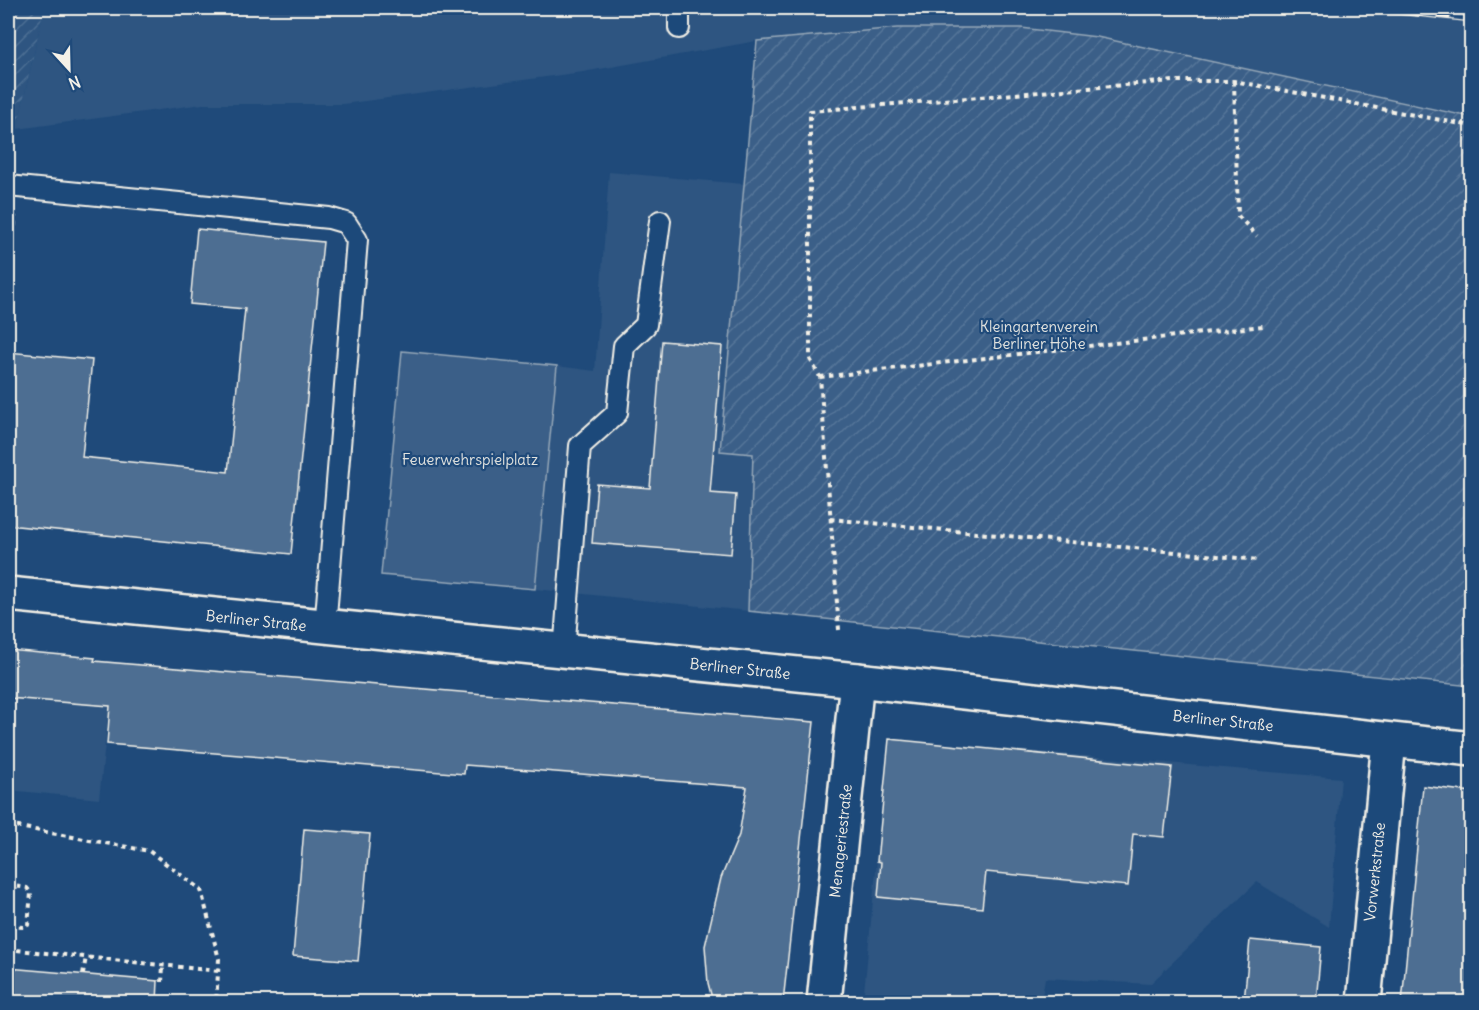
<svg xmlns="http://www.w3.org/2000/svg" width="1479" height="1010" font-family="Delius,sans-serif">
  <defs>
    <pattern id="industrial-furrows" width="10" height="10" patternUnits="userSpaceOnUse" patternTransform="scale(1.5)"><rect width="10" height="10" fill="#2d5581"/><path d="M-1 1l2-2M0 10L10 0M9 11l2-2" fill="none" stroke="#4c6e93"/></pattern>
    <pattern id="garden-furrows" width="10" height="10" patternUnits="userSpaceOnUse" patternTransform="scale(1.5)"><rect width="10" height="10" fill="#3a5f88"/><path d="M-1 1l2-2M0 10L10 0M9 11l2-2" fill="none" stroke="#577699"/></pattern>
  </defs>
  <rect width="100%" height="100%" fill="#1f4a7a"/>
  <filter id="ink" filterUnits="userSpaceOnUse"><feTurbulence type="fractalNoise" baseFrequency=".0167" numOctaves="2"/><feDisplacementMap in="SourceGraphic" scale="12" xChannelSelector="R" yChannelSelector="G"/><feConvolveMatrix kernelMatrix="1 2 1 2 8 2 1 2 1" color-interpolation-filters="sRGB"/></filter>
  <g filter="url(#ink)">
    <g fill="#2d5581">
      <path d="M 44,8 L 1471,8 L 1471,117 L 1097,37 L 1021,28 L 897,28 L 757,41 L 583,72 L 343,104 L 203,104 L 17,129 Z"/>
      <path d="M 609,172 L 744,184 L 720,451 L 753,454 L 748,611 L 535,589 L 557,366 L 595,371 Z"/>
      <path d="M 8,650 L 114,662 L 99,799 L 8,790 Z"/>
      <path d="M 889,739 L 1341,778 L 1329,927 L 1257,882 L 1150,984 L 1045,978 L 1041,1002 L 863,1002 Z"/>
    </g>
    <path fill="url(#industrial-furrows)" d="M 8,8 L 44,8 L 17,129 L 8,130 Z"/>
    <path fill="#3a5f88" stroke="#97a8b8" stroke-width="1.5" d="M 402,351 L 557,366 L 535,589 L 381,575 Z"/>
    <path fill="url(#garden-furrows)" stroke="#97a8b8" stroke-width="1.5" d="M 897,28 L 1021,28 L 1097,37 L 1471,117 L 1471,686 L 748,611 L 753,454 L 720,451 L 757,41 Z"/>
    <g fill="#4d6e92" stroke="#f4f1e8" stroke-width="1.5">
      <path d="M 197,229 L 323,242 L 291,554 L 8,525 L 8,352 L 92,360 L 82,457 L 228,472 L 245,309 L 190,304 Z"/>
      <path d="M 662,341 L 722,346 L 710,493 L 736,495 L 731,554 L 592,543 L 597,484 L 650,488 Z"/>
      <path d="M 8,650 L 95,658 L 94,661 L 814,722 L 783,1002 L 713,1002 L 708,983 L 705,946 L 721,878 L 739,835 L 747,787 L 465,765 L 464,774 L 107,744 L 110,706 L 8,698 Z"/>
      <path d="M 889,739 L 1172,767 L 1164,837 L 1133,834 L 1128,886 L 986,872 L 982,908 L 878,897 L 881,862 L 877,861 Z"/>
      <path d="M 1423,786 L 1472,792 L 1472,977 L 1469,1002 L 1402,1002 Z"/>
      <path d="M 304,829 L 370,834 L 358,961 L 293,956 Z"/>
      <path d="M 1250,940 L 1321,947 L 1316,1002 L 1244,1002 Z"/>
      <path d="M 8,968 L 158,981 L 157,1002 L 8,1002 Z"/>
    </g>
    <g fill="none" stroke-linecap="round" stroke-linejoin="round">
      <g stroke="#f4f1e8" stroke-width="24">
        <g id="service">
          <path d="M 679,8 L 679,28"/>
          <path d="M 8,186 L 329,218 L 346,223 L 357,240 L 325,628"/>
          <path d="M 564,652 L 580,446 L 617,413 L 624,346 L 646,325 L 660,221"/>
        </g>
      </g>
      <g stroke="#f4f1e8" stroke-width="38">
        <g id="minor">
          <path d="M 8,594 L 857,680 L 1472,749"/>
          <path d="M 824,1002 L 857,680"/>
          <path d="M 1364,1002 L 1389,741"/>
        </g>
      </g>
      <g stroke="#f4f1e8" stroke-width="4" stroke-dasharray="4.5 4.5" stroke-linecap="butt">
        <path d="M 1234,81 L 1238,216 L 1257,236"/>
        <path d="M 8,267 L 12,267 L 15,216"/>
        <path d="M 820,377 L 1263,326"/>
        <path d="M 830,519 L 1259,560"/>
        <path d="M 839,630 L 820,377 L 810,359 L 810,111 L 1173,81 L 1234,81 L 1472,126"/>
        <path d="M 8,825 L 149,851 L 201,890 L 219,959 L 216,1002"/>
        <path d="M 8,885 L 27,888 L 31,893 L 28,925 L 24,927 L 8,926"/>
        <path d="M 8,949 L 218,971"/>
        <path d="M 83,974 L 86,957"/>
        <path d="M 162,982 L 163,966"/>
      </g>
      <use href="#service" stroke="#1f4a7a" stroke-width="20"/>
      <use href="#minor" stroke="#1f4a7a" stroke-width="33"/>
      <g stroke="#f4f1e8" stroke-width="7">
        <path id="rail" d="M 1367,8 L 1472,19"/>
      </g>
      <use href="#rail" stroke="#1f4a7a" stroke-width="4.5" stroke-dasharray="14" stroke-linecap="butt"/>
    </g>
  </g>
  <g text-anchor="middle" stroke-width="4.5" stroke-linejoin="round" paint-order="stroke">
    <g font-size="15" fill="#e1e2de" stroke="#1f4a7a">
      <text x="1039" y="332">Kleingartenverein<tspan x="1039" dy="17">Berliner Höhe</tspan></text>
      <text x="470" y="465">Feuerwehrspielplatz</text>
    </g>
    <g font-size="15" fill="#f4f1e8" stroke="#1f4a7a">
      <text transform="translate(256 621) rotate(6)" y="5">Berliner Straße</text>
      <text transform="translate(740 669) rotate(6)" y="5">Berliner Straße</text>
      <text transform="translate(1223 721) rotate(6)" y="5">Berliner Straße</text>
      <text transform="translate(841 841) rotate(-84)" y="5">Menageriestraße</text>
      <text transform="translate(1375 872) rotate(-84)" y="5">Vorwerkstraße</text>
    </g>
  </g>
  <rect width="1479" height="1010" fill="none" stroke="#1f4a7a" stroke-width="30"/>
  <rect x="15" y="15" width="1449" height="980" fill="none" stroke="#f4f1e8" stroke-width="2" filter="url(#ink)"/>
  <g transform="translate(69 69) rotate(158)" stroke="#1f4a7a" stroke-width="4.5" paint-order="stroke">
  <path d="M0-4.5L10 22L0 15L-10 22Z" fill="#f4f1e8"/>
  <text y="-9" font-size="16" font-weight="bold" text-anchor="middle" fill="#f4f1e8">N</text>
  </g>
</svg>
